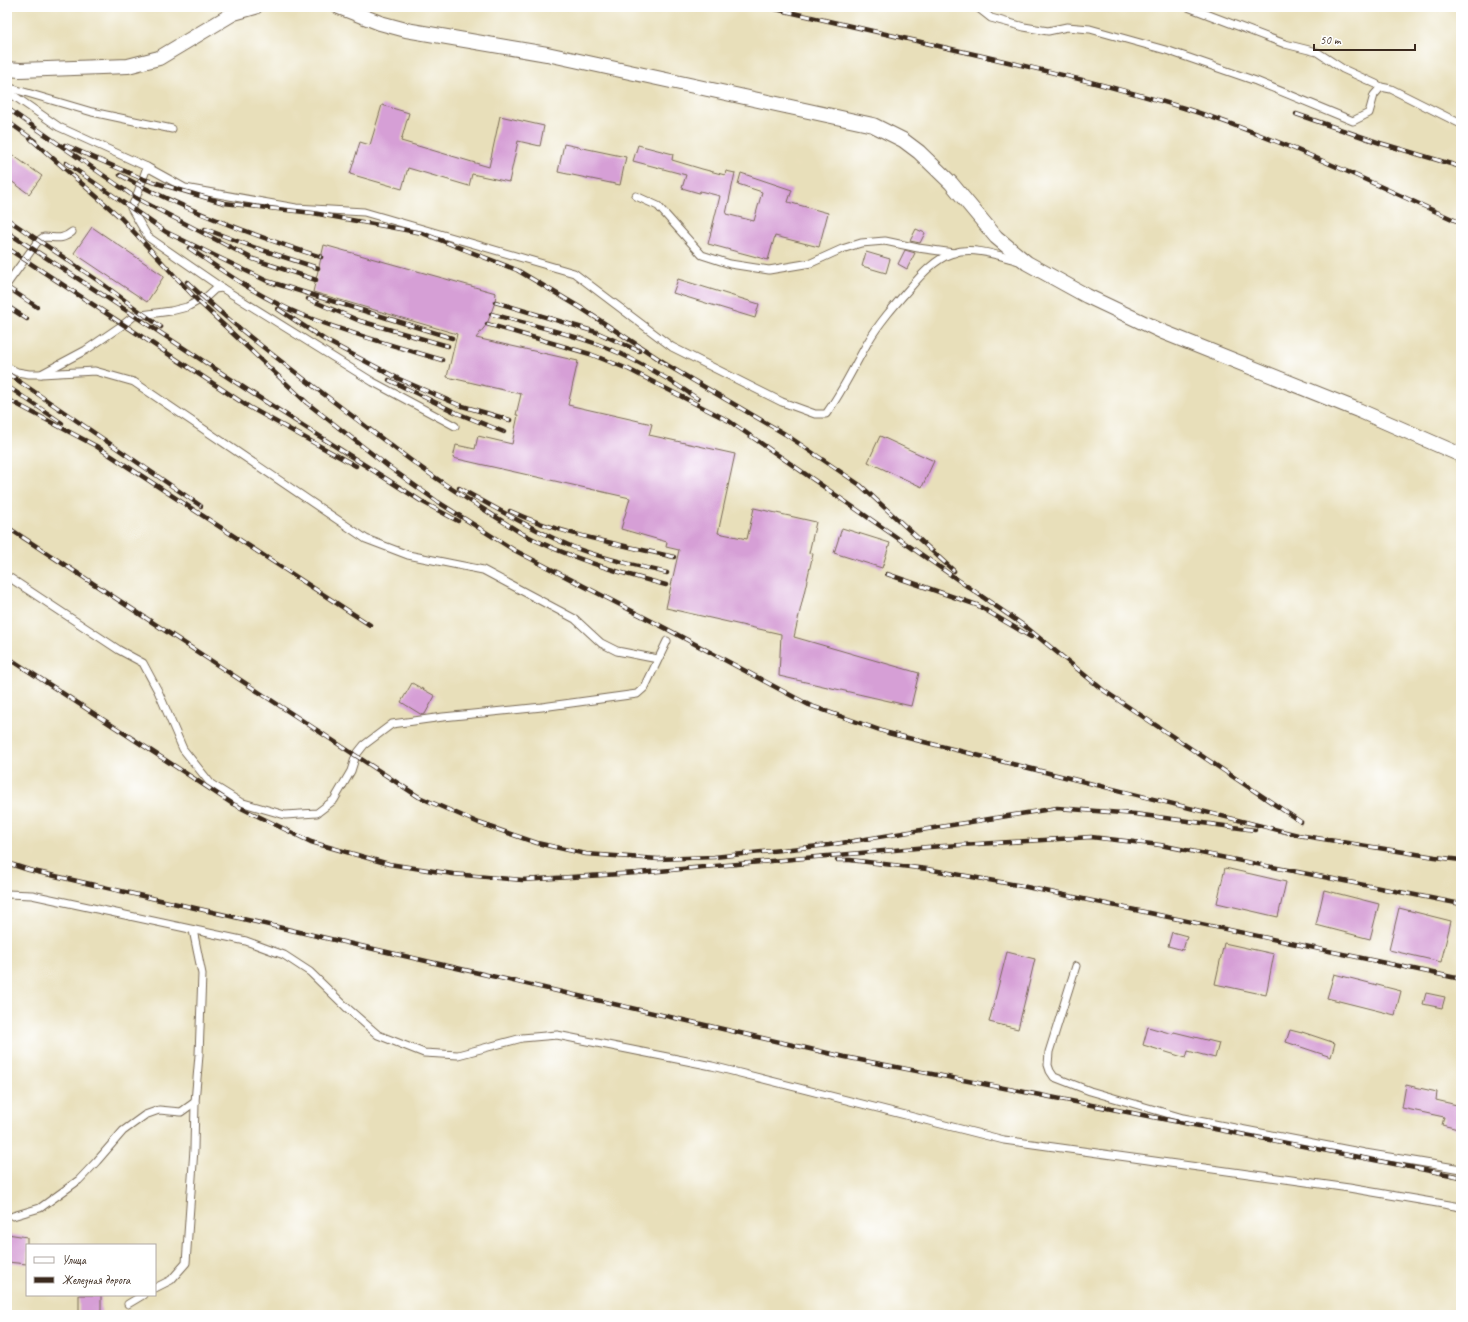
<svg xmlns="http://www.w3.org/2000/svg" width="1468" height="1322" font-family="Caveat,sans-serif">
  <rect width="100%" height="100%" fill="#fff"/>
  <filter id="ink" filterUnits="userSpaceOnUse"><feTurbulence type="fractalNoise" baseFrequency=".025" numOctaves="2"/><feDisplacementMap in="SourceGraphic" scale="8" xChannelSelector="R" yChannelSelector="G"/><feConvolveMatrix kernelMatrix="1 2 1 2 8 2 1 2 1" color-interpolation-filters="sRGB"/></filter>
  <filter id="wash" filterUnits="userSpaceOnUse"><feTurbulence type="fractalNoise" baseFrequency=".012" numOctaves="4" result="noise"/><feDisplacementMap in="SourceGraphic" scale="16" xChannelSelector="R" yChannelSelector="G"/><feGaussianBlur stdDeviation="0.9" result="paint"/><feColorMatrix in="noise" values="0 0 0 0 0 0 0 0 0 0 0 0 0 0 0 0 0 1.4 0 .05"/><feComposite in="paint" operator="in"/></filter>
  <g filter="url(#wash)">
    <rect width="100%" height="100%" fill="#e8dfba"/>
    <g id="blocks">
      <g fill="#d69fd6">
        <path d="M 382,105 L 409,113 L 401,141 L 489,167 L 500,116 L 544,126 L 540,146 L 518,141 L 509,182 L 472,174 L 469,186 L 408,168 L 402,189 L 350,174 L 360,142 L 370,145 Z"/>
        <path d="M 564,144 L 626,157 L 620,185 L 558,172 Z"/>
        <path d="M 638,145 L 673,154 L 672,160 L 702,169 L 725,175 L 726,171 L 735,173 L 726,214 L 754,221 L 762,192 L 738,184 L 741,173 L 792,190 L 788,202 L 828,213 L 819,247 L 775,236 L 768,260 L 708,244 L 720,196 L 700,191 L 699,193 L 682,188 L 686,175 L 633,161 Z"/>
        <path d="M 7,151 L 42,176 L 29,194 L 7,178 Z"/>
        <path d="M 92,227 L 164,276 L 147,302 L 74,253 Z"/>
        <path d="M 916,229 L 925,233 L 920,243 L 910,241 Z"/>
        <path d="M 324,245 L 496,293 L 495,302 L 487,324 L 476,338 L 578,361 L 568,405 L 652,424 L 649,435 L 735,454 L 718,533 L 747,539 L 754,508 L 816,522 L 809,553 L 813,554 L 794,637 L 919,673 L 911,706 L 779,676 L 781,634 L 666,608 L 679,550 L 666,547 L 667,542 L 621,529 L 630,498 L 453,458 L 456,445 L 475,449 L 478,436 L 512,444 L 518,415 L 516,415 L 521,394 L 447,377 L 457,334 L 313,292 Z"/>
        <path d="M 905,250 L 915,253 L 907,269 L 898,264 Z"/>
        <path d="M 866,252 L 890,259 L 886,273 L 862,266 Z"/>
        <path d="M 678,279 L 759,304 L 755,318 L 673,293 Z"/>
        <path d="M 880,436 L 934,461 L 922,487 L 868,462 Z"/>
        <path d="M 842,528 L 890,543 L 882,568 L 834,553 Z"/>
        <path d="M 412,683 L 435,696 L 425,714 L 422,715 L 401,702 Z"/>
        <path d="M 1225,868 L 1286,882 L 1278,917 L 1217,903 Z"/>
        <path d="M 1324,890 L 1379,904 L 1370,939 L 1316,925 Z"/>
        <path d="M 1399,908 L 1451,921 L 1441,962 L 1389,950 Z"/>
        <path d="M 1172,932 L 1187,936 L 1183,950 L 1168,946 Z"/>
        <path d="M 1224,943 L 1274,954 L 1266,995 L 1215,984 Z"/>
        <path d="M 1007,952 L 1035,959 L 1018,1029 L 989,1022 Z"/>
        <path d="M 1334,974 L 1401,991 L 1395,1015 L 1327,998 Z"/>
        <path d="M 1426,993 L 1445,997 L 1442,1008 L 1423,1004 Z"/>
        <path d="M 1148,1027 L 1173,1034 L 1174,1032 L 1219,1043 L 1215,1058 L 1188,1051 L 1186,1058 L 1143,1045 Z"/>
        <path d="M 1290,1030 L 1302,1033 L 1302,1032 L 1335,1043 L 1331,1057 L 1286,1042 Z"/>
        <path d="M 1406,1085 L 1437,1092 L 1436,1100 L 1461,1106 L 1461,1116 L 1458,1129 L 1442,1125 L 1444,1117 L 1402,1108 Z"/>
        <path d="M 7,1234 L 27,1237 L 27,1264 L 7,1262 Z"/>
        <rect x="79" y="1295" width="22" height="20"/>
      </g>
    </g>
  </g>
  <g filter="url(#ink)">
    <use href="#blocks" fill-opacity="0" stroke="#786955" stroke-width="1"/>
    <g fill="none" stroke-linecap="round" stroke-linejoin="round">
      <g stroke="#786955" stroke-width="9">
        <g id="service">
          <path d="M 977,7 L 991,18 L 1024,27 L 1048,31 L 1067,27 L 1090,29 L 1169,51 L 1256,81 L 1353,121 L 1369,113 L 1374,95 L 1381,87 L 1391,89 L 1461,124"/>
          <path d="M 1188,7 L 1285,44 L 1317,52 L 1343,69 L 1376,84 L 1381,87"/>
          <path d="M 7,87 L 92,112 L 172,129"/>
          <path d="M 7,91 L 59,127 L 147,167 L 185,188 L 296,208 L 364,212 L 574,273 L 672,347 L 782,402 L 815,414 L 826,414 C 843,391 854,366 868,342 C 879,323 894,306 909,289 C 921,275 935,259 953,253 C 973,246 1000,256 1019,261"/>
          <path d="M 147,167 L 136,198 L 131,208 L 148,237 L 222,288"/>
          <path d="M 636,196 L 658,206 L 702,255 L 730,264 L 769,270 L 811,263 L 842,249 L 861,243 L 885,241 L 918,248 L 954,253"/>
          <path d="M 7,284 L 38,241 L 44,237 C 56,237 61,241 72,232"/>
          <path d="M 7,367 L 17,372 L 29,374 L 41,374 L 86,350 L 124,324 L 134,316 L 171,311 L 187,307 L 198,301 L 202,301 L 215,289 L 222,288 L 373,382 L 455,426"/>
          <path d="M 41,374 L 95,371 L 134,382 L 366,539 L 408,555 L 483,570 L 575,619 L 601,643 L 617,651 L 658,659"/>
          <path d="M 7,576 L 119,650 L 143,663 L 158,691 L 183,749 L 211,784 L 240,802 L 285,815 L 317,813 L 334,800 L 351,771 L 356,755 L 364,745 L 392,724 L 443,717 L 542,707 L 637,694 L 645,687 L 667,641"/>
          <path d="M 7,894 L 32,895 L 246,941 L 284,955 L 310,972 L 346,1007 L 378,1035 L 424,1053 L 458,1055 L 522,1038 L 557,1035 L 712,1066 L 1004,1140 L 1349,1188 L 1461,1207"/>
          <path d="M 1076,966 L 1049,1052 L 1048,1065 L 1050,1071 L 1054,1077 L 1090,1091 L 1183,1118 L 1365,1153 L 1461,1169"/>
          <path d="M 13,1216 L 40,1208 L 79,1180 L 97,1161 L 123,1131 L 145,1115 L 159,1110 L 181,1112 L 195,1102"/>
          <path d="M 155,1288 L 171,1280 L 186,1263 L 194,1149 L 195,1102 L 199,1055 L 202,974 L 193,930"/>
          <path d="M 128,1304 L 143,1295"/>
        </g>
      </g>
      <g stroke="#786955" stroke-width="16">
        <g id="minor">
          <path d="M 339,7 L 380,23 L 406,30 L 547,54 L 873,125 L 903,140 L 919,152 L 951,183 L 996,237 L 1027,263 L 1087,296 L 1163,332 L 1358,410 L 1461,455"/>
          <path d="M 7,69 L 20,70 L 128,66 L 159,58 L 234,13 L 255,7"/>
        </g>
      </g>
      <use href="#service" stroke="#fff" stroke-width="7"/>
      <use href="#minor" stroke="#fff" stroke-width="14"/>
      <g stroke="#3b2a1e" stroke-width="4.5">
        <g id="rail">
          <path d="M 767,7 C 838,23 908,39 978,55 C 1047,71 1116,87 1184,108 C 1279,138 1370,182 1461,223"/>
          <path d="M 7,108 L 136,198 L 253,259 L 316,280"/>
          <path d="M 1296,114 L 1380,143 L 1461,167"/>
          <path d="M 7,121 L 35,141"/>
          <path d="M 31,139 L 121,218 L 198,301 L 307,403 L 389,467 L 438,502 L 514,550 L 665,628 L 809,705 L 888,733 L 1298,835 L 1435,857 L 1461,860"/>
          <path d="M 65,145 L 143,179 L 224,203 L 313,213 L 422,233 L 517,270 L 581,308 L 665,363"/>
          <path d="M 66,163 L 166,232 L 267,281 L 452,338"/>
          <path d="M 120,175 C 184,210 252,235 321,257"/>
          <path d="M 7,219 L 100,282 L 161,327"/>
          <path d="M 205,229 L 256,248 L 318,268"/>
          <path d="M 7,232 L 255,395 L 421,501 L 458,521"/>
          <path d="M 7,248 L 249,407 L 356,466"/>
          <path d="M 189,248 C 225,273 261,298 302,315 C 347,333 395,346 442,360"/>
          <path d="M 187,282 C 230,323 278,359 325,395 C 378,436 430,477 488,512 C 499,519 510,526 521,533 C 567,557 616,572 666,585"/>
          <path d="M 7,287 L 37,307"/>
          <path d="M 308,299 L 360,321 L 448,346"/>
          <path d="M 495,302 L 596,332 L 639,351"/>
          <path d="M 7,306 L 27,319"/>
          <path d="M 278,309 L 325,340 L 399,379 L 459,405 L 510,420"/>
          <path d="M 491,314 C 525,323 560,331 594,343 C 631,356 666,377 698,399"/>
          <path d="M 487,324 L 590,354 L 628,369 L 729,421 L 1026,627 L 1103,690 L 1301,822"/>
          <path d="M 660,361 L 785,434 L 860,485 L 954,571"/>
          <path d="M 7,373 L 201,506"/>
          <path d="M 389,380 L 457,413 L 504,432"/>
          <path d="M 7,386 L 62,423"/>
          <path d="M 7,399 L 96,446 L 370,625"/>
          <path d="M 459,488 C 497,509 533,530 573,547 C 603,559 636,565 667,573"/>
          <path d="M 510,511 C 562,535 619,544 674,557"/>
          <path d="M 7,527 L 419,797 L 479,823 L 537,843 L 586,854 L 658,859 L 714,857 L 829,845 L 1057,808 L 1135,814 L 1255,830"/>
          <path d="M 887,574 L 977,605 L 1031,637"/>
          <path d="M 7,657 L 233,804 L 311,842 L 389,864 L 453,874 L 522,880 L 637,873 L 928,847 L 1091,837 L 1160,845 L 1461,904"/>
          <path d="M 837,860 L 850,860 L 927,869 L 1017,885 L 1461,979"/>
          <path d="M 7,863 L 29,870 L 845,1057 L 1461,1177"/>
        </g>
      </g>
      <use href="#rail" stroke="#fff" stroke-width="3" stroke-dasharray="9" stroke-linecap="butt"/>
    </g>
  </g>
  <rect width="1468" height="1322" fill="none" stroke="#fff" stroke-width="24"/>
  <rect x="26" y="1244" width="130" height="52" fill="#ffffff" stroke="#b1aaa5"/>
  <rect x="34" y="1257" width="20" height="6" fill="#ffffff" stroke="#b1aaa5"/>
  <text x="62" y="1264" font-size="12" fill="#3b2a1e">Улица</text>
  <rect x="34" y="1277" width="20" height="6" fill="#3b2a1e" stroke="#b1aaa5"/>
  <text x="62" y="1284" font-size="12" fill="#3b2a1e">Железная дорога</text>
  <path d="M1314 44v6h101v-6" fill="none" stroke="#3b2a1e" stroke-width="2"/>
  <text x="1320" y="44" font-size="12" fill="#3b2a1e" stroke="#ffffff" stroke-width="3" paint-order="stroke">50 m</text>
</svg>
